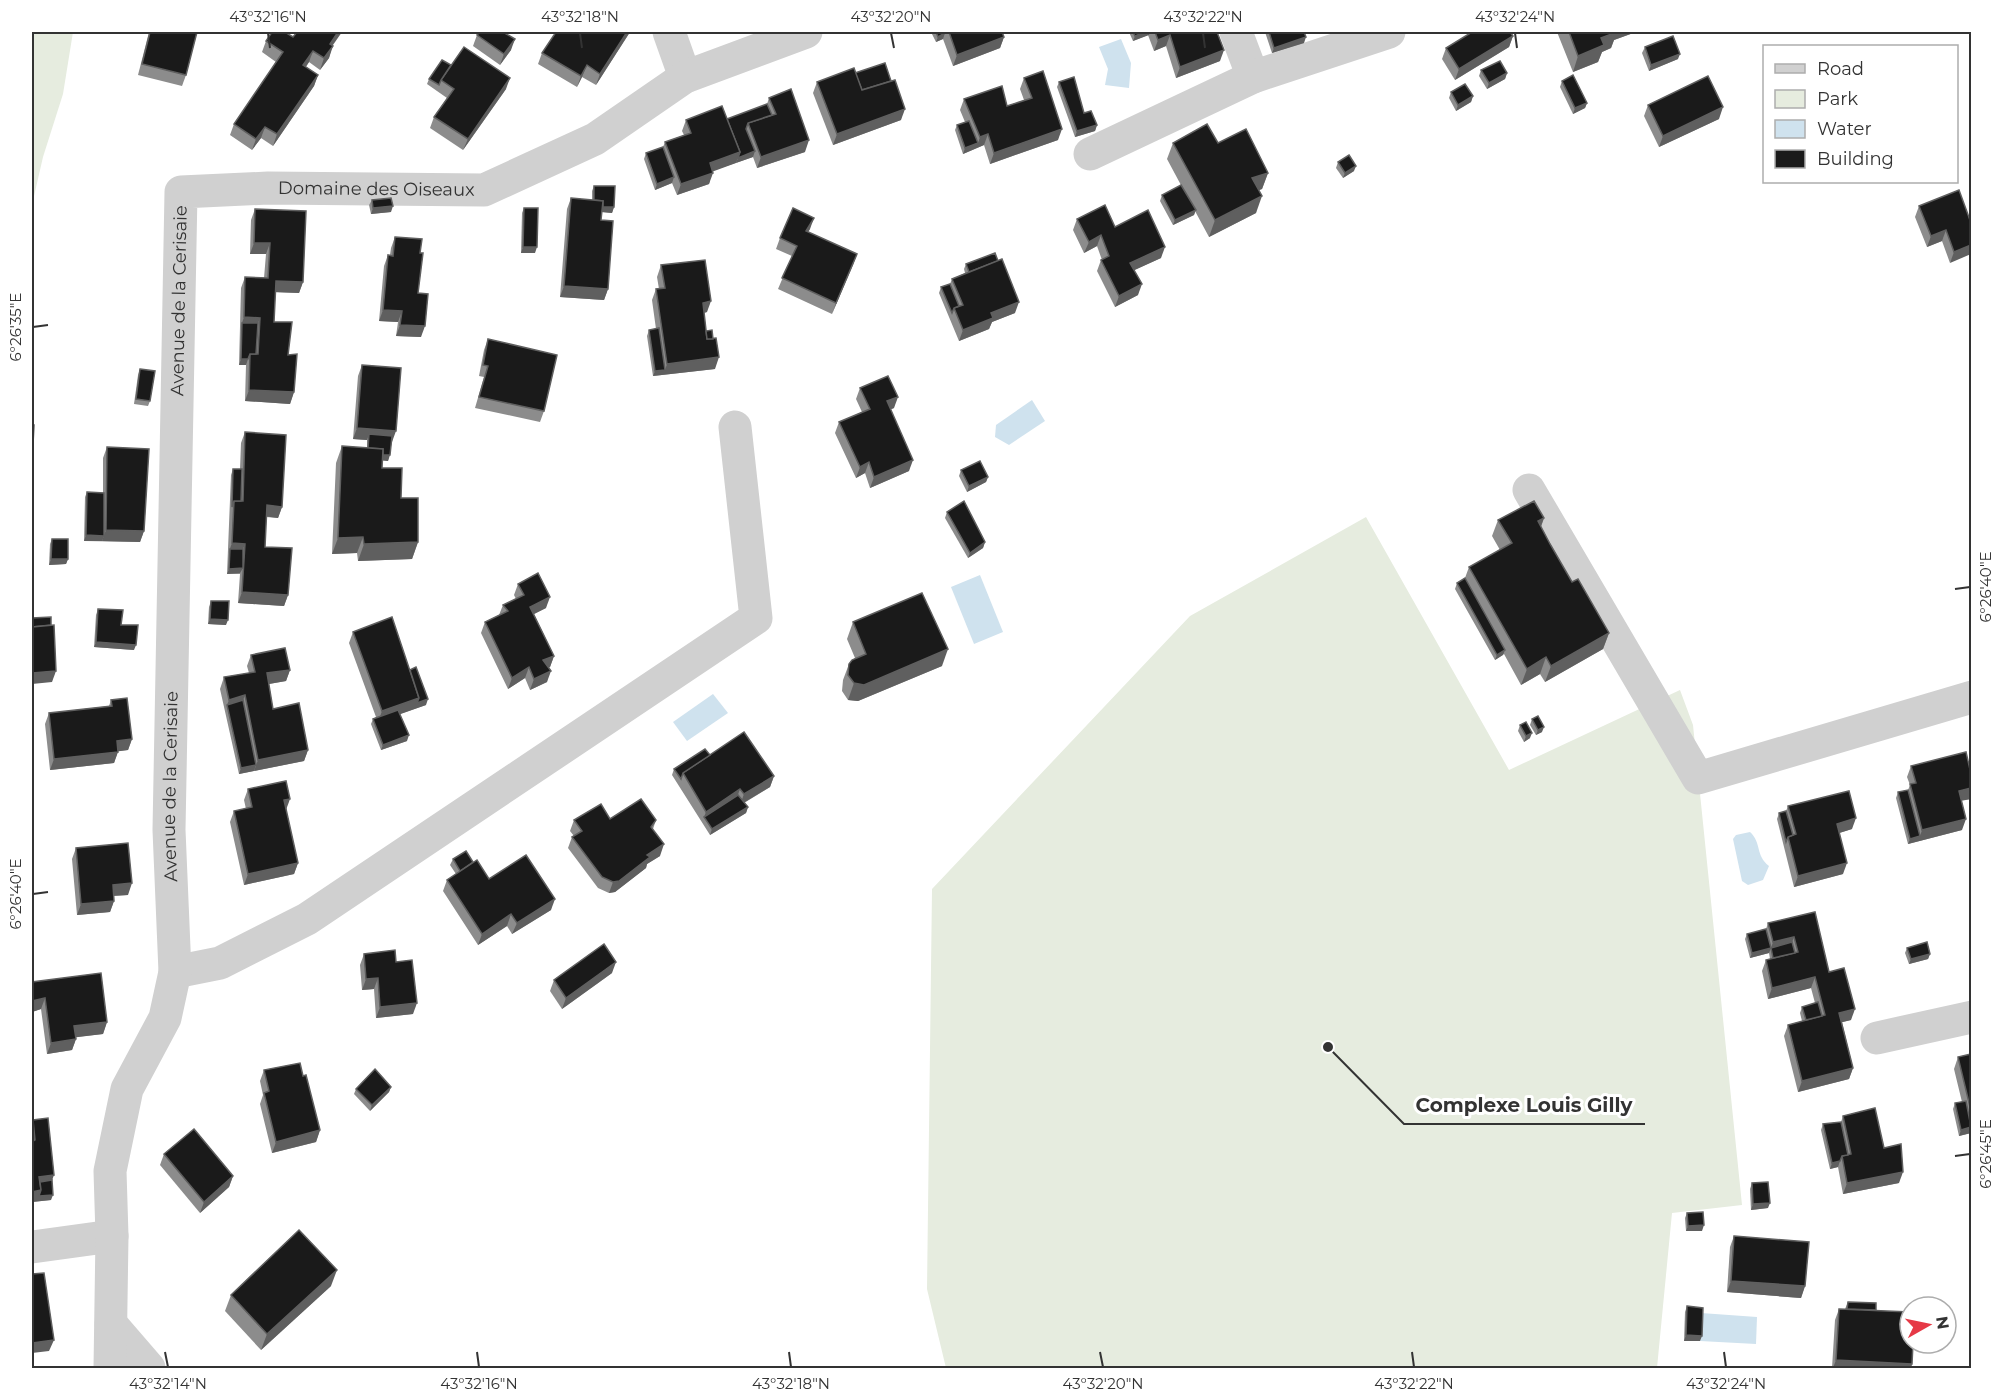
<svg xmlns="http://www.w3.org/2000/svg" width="2003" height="1400" font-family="Montserrat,sans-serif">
  <rect width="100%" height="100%" fill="#fff"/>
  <g fill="#e6ecdf">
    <path d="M 32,32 L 73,32 L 63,94 L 43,157 L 32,205 Z"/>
    <path d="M 1366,517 L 1509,770 L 1680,690 L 1693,725 L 1742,1205 L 1672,1213 L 1657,1368 L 946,1368 L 927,1289 L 932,889 L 1190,616 Z"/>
  </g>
  <g fill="#cfe2ee">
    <path d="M 1121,39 L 1131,63 L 1129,88 L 1105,85 L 1108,69 L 1099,47 Z"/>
    <path d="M 1032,400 L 1045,421 L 1009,445 L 995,437 L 996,425 Z"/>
    <path d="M 980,575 L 1003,632 L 974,644 L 951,587 Z"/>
    <path d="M 713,694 L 728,713 L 687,741 L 673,722 Z"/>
    <path d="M 1750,832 C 1762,843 1755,855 1769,866 L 1763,880 L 1748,885 L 1742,881 L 1733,839 L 1736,835 Z"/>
    <path d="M 1701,1313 L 1757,1317 L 1756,1344 L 1700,1341 Z"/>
  </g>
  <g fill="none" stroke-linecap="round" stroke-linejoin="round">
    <g stroke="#d0d0d0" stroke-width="33">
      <path d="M 669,32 L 685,77"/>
      <path d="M 1236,32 L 1253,77"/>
      <path d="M 1090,154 L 1253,77 L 1389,32"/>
      <path d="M 1529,490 L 1698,778 L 1972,697"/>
      <path d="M 175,972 L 220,963 L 307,919 L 756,618 L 735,427"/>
      <path d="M 1877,1038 L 1972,1017"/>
      <path d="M 32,1247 L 112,1236"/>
      <path d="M 111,1324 L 149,1368"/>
      <path id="s1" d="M 110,1368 L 112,1236 L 110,1171 L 127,1089 L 165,1018 L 175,972 L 169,830 L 181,192 L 268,188 L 484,190 L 595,139 L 685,77 L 806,32"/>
    </g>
  </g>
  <g fill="#8c8c8c">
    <path d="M 149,32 L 197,32 L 186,75 L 182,86 L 138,75 Z"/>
    <path d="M 630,32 L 596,85 L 582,77 L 577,87 L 538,64 L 542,53 Z"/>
    <path d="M 931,32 L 1002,32 L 1004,37 L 1000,48 L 953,66 L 943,39 L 936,42 Z"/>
    <path d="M 1129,32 L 1217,32 L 1220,61 L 1176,78 L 1166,46 L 1154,51 L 1148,35 L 1133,41 Z"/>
    <path d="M 1265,32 L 1304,32 L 1304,43 L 1272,53 Z"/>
    <path d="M 1557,32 L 1636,32 L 1614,40 L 1611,48 L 1602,52 L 1598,62 L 1573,72 Z"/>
    <path d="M 477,35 L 511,50 L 500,65 L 473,46 Z"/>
    <path d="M 1513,36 L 1509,47 L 1455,80 L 1442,59 L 1446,48 Z"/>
    <path d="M 293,37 L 332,46 L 329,58 L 320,70 L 309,62 L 306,67 L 318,75 L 314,86 L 273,146 L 261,138 L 252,150 L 230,135 L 234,124 L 276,62 L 262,52 L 266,41 Z"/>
    <path d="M 1645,47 L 1678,59 L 1649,71 L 1642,53 Z"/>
    <path d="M 451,65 L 506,89 L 463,150 L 430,128 L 434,117 L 447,98 L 427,84 L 429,79 Z"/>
    <path d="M 1481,70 L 1507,73 L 1505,79 L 1487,89 L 1479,76 Z"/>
    <path d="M 855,73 L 901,120 L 833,145 L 813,93 L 817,82 Z"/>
    <path d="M 1024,78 L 1058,140 L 990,164 L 984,145 L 963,154 L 955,130 L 957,125 L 965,122 L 960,110 L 964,99 L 1007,106 L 1024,100 L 1020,89 Z"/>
    <path d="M 1562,81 L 1587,103 L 1585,108 L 1573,114 L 1560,87 Z"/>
    <path d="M 1059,82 L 1084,113 L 1097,125 L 1095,131 L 1075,137 L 1057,87 Z"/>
    <path d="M 1451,92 L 1473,96 L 1471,102 L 1456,111 L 1449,98 Z"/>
    <path d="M 769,98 L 805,152 L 757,168 L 753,157 L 712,171 L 709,184 L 677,195 L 672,183 L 655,190 L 644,159 L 646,153 L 663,147 L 665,142 L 684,135 L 682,131 L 686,120 L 727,119 L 767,104 Z"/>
    <path d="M 1648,105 L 1719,119 L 1659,147 L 1644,116 Z"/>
    <path d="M 1173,143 L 1218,143 L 1268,173 L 1262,189 L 1259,190 L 1256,213 L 1209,237 L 1195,211 L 1194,215 L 1173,225 L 1160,201 L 1162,195 L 1182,187 L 1167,159 Z"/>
    <path d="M 1338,162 L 1354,171 L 1343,178 L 1336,168 Z"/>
    <path d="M 594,186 L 614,207 L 612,213 L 602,212 L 601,220 L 608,289 L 604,300 L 560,297 L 567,209 L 571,198 L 592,200 L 592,191 Z"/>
    <path d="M 372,200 L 391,212 L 371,214 L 369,205 Z"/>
    <path d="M 1919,206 L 1971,223 L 1950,263 L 1942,241 L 1927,247 L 1915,217 Z"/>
    <path d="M 524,208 L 535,253 L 521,253 L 522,213 Z"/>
    <path d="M 255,209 L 303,282 L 299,293 L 275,292 L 274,322 L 288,355 L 294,392 L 290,404 L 245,401 L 246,365 L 239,365 L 241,288 L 245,277 L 264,278 L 266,254 L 250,254 L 251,220 Z"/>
    <path d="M 1077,219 L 1115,227 L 1161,258 L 1134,270 L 1138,295 L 1115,307 L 1097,271 L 1101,260 L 1102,260 L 1097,246 L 1084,253 L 1073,230 Z"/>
    <path d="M 810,229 L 808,232 L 857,254 L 832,314 L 778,289 L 792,256 L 776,249 L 780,238 Z"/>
    <path d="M 395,237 L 420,253 L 418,293 L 421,337 L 396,336 L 398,322 L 379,321 L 384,266 L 388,255 L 390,255 L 391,248 Z"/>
    <path d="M 966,264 L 1015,313 L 992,322 L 989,329 L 959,341 L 939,293 L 941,287 L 950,284 L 952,279 L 965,273 L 964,269 Z"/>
    <path d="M 661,265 L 707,312 L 704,313 L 706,331 L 715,369 L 653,376 L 647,336 L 649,330 L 656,329 L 652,300 L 656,289 L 659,289 L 657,277 Z"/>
    <path d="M 488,339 L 544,411 L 540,422 L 475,408 L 484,377 L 479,376 L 484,350 Z"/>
    <path d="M 362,365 L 392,442 L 388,461 L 382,460 L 382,468 L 401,498 L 418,542 L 412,559 L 358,561 L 357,553 L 332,554 L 336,463 L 342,446 L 367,448 L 367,440 L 353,439 L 358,376 Z"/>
    <path d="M 140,369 L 150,401 L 148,406 L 134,404 L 138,375 Z"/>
    <path d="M 860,388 L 894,408 L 890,410 L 909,471 L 870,488 L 865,473 L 856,478 L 835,433 L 839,422 L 862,412 L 856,399 Z"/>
    <path d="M 245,432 L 282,507 L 278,518 L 266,517 L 265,547 L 288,595 L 284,606 L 238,603 L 240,574 L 227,574 L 231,475 L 233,469 L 240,469 L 241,443 Z"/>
    <path d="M 107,447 L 144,531 L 140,542 L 84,541 L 85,497 L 87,492 L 103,493 L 103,458 Z"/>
    <path d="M 961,470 L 988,477 L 986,482 L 967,492 L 959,476 Z"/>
    <path d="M 947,512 L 985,542 L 983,548 L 968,558 L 945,518 Z"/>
    <path d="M 1544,518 L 1541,527 L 1572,582 L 1609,633 L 1603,649 L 1545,682 L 1540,674 L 1521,685 L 1504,654 L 1495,660 L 1455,589 L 1457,583 L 1465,578 L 1469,567 L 1500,550 L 1492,536 L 1498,520 Z"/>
    <path d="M 52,539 L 68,559 L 66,564 L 49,565 L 50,544 Z"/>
    <path d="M 518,584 L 546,608 L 534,614 L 554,656 L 550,667 L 548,668 L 547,682 L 530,690 L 525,678 L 508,689 L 481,633 L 485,622 L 499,615 L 503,605 L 516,599 L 514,595 Z"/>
    <path d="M 211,601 L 226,625 L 208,624 L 209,607 Z"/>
    <path d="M 98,609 L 134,650 L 94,647 L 96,615 Z"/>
    <path d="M 853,622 L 942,666 L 858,701 L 848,700 L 842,691 L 843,680 L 849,664 L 855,658 L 847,639 Z"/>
    <path d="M 353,632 L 410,670 L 426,705 L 400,714 L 407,741 L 381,750 L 371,724 L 373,719 L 376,717 L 349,643 Z"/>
    <path d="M 251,655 L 290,670 L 286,681 L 269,684 L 273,709 L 308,750 L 304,761 L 239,774 L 220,689 L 224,677 L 249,673 L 247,666 Z"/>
    <path d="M 111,700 L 132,739 L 128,750 L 118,751 L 114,763 L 50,770 L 45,724 L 49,713 L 109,706 Z"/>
    <path d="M 1532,719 L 1542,732 L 1536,735 L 1530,725 Z"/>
    <path d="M 1520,725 L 1530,738 L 1524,742 L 1518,731 Z"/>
    <path d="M 710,755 L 774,776 L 770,787 L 744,803 L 748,807 L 746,813 L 710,835 L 672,775 L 674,769 Z"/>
    <path d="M 1911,766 L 1971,799 L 1962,800 L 1962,830 L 1908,844 L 1896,798 L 1898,792 L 1908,790 L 1910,785 L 1907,777 Z"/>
    <path d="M 248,789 L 286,810 L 298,863 L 294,874 L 244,885 L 230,822 L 234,811 L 246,809 L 244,800 Z"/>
    <path d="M 1788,806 L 1852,829 L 1839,833 L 1843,874 L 1794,887 L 1777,819 L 1779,813 L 1786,811 Z"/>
    <path d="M 610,819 L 656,820 L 653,829 L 660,856 L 647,864 L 646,868 L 615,892 L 609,893 L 598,888 L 568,848 L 572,837 L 574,836 L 570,831 L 574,820 Z"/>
    <path d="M 76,848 L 128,895 L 114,896 L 114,901 L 110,912 L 77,915 L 72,859 Z"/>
    <path d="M 453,859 L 473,862 L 489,879 L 551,910 L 512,934 L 507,926 L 478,945 L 443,891 L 447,880 L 456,874 L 450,865 Z"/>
    <path d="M 1815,912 L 1829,972 L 1851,1020 L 1842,1022 L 1853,1068 L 1849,1079 L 1798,1092 L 1784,1036 L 1788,1025 L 1802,1021 L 1800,1013 L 1802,1007 L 1815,1003 L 1811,988 L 1768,999 L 1762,971 L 1766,960 L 1770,959 L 1769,953 L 1750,958 L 1745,939 L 1747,934 L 1766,929 L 1768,923 Z"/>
    <path d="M 1907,948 L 1930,954 L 1928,959 L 1909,964 L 1905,953 Z"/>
    <path d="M 364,954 L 396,962 L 413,1014 L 376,1018 L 374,989 L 362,990 L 360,965 Z"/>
    <path d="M 612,973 L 562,1009 L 550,991 L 554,980 Z"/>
    <path d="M 32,982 L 107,1022 L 103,1034 L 76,1037 L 76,1039 L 72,1050 L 47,1054 L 41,1009 L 32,1012 Z"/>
    <path d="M 1971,1054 L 1971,1133 L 1959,1136 L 1953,1109 L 1955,1103 L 1962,1102 L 1954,1069 L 1958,1057 Z"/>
    <path d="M 264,1070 L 303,1076 L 320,1130 L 316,1142 L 272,1153 L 260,1104 L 263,1095 L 260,1081 Z"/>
    <path d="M 391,1087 L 389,1092 L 370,1111 L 354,1094 L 356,1089 Z"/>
    <path d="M 1843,1116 L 1884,1148 L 1899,1183 L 1843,1194 L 1838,1167 L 1830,1169 L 1821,1130 L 1823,1124 L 1841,1122 Z"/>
    <path d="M 33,1120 L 52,1180 L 51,1200 L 32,1202 L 32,1124 Z"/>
    <path d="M 164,1154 L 233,1176 L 229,1187 L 200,1213 L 160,1165 Z"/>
    <path d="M 1752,1183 L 1768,1208 L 1751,1210 L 1750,1189 Z"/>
    <path d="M 1687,1213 L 1702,1231 L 1686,1231 L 1685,1218 Z"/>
    <path d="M 1734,1236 L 1805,1286 L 1801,1298 L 1727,1292 L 1730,1247 Z"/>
    <path d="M 331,1286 L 261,1350 L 225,1311 L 231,1295 Z"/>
    <path d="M 1848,1302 L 1876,1310 L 1912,1364 L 1911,1368 L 1832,1368 L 1835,1320 L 1839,1309 L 1845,1309 Z"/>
    <path d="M 1687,1306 L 1700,1341 L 1684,1341 L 1685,1312 Z"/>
  </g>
  <g fill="#5f5f5f">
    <path d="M 338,32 L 342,32 L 326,55 L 330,44 Z"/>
    <path d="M 627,32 L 630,32 L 596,85 L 600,74 Z"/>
    <path d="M 1145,32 L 1150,32 L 1149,35 L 1133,41 L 1135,36 Z"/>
    <path d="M 1613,32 L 1636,32 L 1614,40 L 1611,48 L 1602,52 L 1598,62 L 1573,72 L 1578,56 L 1601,38 Z"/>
    <path d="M 945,33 L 943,39 L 936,42 L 938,37 Z"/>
    <path d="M 1170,35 L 1166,46 L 1154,51 L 1158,40 Z"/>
    <path d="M 1513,36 L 1509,47 L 1455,80 L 1459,69 Z"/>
    <path d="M 1004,37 L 1000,48 L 953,66 L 957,55 Z"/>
    <path d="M 1306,37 L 1304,43 L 1272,53 L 1274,48 Z"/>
    <path d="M 515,39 L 511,50 L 500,65 L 504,54 Z"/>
    <path d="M 333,46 L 329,58 L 320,70 L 324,58 Z"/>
    <path d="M 1224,50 L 1220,61 L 1176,78 L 1180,67 Z"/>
    <path d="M 313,51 L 309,62 L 299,76 L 303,65 Z"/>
    <path d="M 1680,54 L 1678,59 L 1649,71 L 1651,65 Z"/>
    <path d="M 587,65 L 582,77 L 577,87 L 581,76 Z"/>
    <path d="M 1507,73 L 1505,79 L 1487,89 L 1489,83 Z"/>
    <path d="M 318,75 L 314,86 L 273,146 L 277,134 Z"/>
    <path d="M 510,78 L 506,89 L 463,150 L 468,139 Z"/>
    <path d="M 1473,96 L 1471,102 L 1456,111 L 1458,105 Z"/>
    <path d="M 1587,103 L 1585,108 L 1573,114 L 1575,108 Z"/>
    <path d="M 1723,107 L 1719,119 L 1659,147 L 1663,136 Z"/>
    <path d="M 905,109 L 901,120 L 833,145 L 837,134 Z"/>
    <path d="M 1097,125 L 1095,131 L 1075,137 L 1077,131 Z"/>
    <path d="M 265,127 L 261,138 L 252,150 L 256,139 Z"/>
    <path d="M 1062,129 L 1058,140 L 990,164 L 994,153 Z"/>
    <path d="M 988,134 L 984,145 L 963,154 L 965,148 L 978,143 L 980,137 Z"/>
    <path d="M 809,140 L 805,152 L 757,168 L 761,157 Z"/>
    <path d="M 755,151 L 753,157 L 736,163 L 738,158 Z"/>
    <path d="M 740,152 L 736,163 L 706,174 L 710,163 Z"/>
    <path d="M 1356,166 L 1354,171 L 1343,178 L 1345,173 Z"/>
    <path d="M 713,173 L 709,184 L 677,195 L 681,184 Z"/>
    <path d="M 1268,173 L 1262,189 L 1246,195 L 1252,178 Z"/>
    <path d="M 674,177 L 672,183 L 655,190 L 657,184 Z"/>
    <path d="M 1262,196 L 1256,213 L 1209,237 L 1215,220 Z"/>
    <path d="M 393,206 L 391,212 L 371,214 L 373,208 Z"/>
    <path d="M 594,206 L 614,207 L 612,213 L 591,211 Z"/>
    <path d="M 1196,210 L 1194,215 L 1173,225 L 1175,220 Z"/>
    <path d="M 814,218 L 810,229 L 802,242 L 806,231 Z"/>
    <path d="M 1946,230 L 1942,241 L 1927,247 L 1931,236 Z"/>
    <path d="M 1101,235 L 1097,246 L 1084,253 L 1089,242 Z"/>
    <path d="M 254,243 L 270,243 L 266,254 L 250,254 Z"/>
    <path d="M 1971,245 L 1971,254 L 1950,263 L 1954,252 Z"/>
    <path d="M 523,247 L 537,247 L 535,253 L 521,253 Z"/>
    <path d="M 1165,247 L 1161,258 L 1126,274 L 1130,263 Z"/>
    <path d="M 857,254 L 853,265 L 832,314 L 836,303 Z"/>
    <path d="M 276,281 L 303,282 L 299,293 L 272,292 Z"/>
    <path d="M 1142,284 L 1138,295 L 1115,307 L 1119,296 Z"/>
    <path d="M 564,286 L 608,289 L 604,300 L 560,297 Z"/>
    <path d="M 711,301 L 707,312 L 699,314 L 703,303 Z"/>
    <path d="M 1019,302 L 1015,313 L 992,322 L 989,329 L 959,341 L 963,330 L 991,313 Z"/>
    <path d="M 383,310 L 402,311 L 398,322 L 379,321 Z"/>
    <path d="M 244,317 L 260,318 L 256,329 L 242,323 Z"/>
    <path d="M 400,325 L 425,326 L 421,337 L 396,336 Z"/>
    <path d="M 719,357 L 715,369 L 653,376 L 655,371 L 665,370 L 667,364 Z"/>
    <path d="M 241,359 L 248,359 L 246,365 L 239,365 Z"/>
    <path d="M 249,390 L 294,392 L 290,404 L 245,401 Z"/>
    <path d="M 898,397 L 894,408 L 882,412 L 887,401 Z"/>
    <path d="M 357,428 L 396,431 L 392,442 L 369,440 L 369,434 L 367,440 L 353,439 Z"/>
    <path d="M 368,453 L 390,455 L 388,461 L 366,459 Z"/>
    <path d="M 913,460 L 909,471 L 870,488 L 874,477 Z"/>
    <path d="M 869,462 L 865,473 L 856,478 L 860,467 Z"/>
    <path d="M 988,477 L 986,482 L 967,492 L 969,486 Z"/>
    <path d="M 267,505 L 282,507 L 278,518 L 263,516 Z"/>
    <path d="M 1544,518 L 1538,534 L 1538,521 Z"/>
    <path d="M 106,530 L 144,531 L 140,542 L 102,541 Z"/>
    <path d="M 86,535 L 104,536 L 102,541 L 84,541 Z"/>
    <path d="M 363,537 L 357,553 L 332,554 L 338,538 Z"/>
    <path d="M 418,542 L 412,559 L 358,561 L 364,544 Z"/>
    <path d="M 985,542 L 983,548 L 968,558 L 970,553 Z"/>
    <path d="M 232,543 L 245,544 L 241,555 L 230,549 L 228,554 Z"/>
    <path d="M 51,559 L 68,559 L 66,564 L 49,565 Z"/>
    <path d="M 243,568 L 240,573 L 227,574 L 229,569 Z"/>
    <path d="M 242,592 L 288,595 L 284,606 L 238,603 Z"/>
    <path d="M 550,597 L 546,608 L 526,618 L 530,607 Z"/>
    <path d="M 210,619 L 228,620 L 226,625 L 208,624 Z"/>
    <path d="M 1609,633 L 1603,649 L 1545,682 L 1551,666 Z"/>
    <path d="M 96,642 L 136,645 L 134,650 L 94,647 Z"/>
    <path d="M 948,649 L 942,666 L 858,701 L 848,700 L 854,683 Z"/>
    <path d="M 1505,650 L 1503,655 L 1495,660 L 1497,655 Z"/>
    <path d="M 554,656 L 550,667 L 539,671 L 543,660 Z"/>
    <path d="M 1546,657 L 1540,674 L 1521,685 L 1527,669 Z"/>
    <path d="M 529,667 L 525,678 L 508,689 L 512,678 Z"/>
    <path d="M 290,670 L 286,681 L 263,685 L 267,673 Z"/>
    <path d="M 56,671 L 52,682 L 32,684 L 32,673 Z"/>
    <path d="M 551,671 L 547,682 L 530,690 L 534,679 Z"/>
    <path d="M 245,695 L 241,706 L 227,705 L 229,700 Z"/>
    <path d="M 419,698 L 428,699 L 426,705 L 378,722 L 382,711 Z"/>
    <path d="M 1544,727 L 1542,732 L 1536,735 L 1538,730 Z"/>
    <path d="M 1532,733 L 1530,738 L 1524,742 L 1526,736 Z"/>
    <path d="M 409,735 L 407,741 L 381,750 L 383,745 Z"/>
    <path d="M 132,739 L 128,750 L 113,752 L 117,741 Z"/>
    <path d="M 308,750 L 304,761 L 254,771 L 258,760 Z"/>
    <path d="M 118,752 L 114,763 L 50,770 L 54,759 Z"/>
    <path d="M 256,765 L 254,771 L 239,774 L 241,768 Z"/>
    <path d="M 774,776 L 770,787 L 740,805 L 744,794 Z"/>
    <path d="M 1971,788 L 1971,799 L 1955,802 L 1959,791 Z"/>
    <path d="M 740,789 L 736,800 L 704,817 L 706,812 Z"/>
    <path d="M 290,799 L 286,810 L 284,800 Z"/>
    <path d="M 748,807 L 746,813 L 710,835 L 712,829 Z"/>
    <path d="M 1856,818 L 1852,829 L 1833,835 L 1837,824 Z"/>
    <path d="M 1966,819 L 1962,830 L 1908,844 L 1910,839 L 1920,836 L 1922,830 Z"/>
    <path d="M 664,844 L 660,856 L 647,864 L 646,868 L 615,892 L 609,893 L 613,882 L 647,855 Z"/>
    <path d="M 298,863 L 294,874 L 244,885 L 248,874 Z"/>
    <path d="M 1847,863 L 1843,874 L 1794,887 L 1798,876 Z"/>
    <path d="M 132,883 L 128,895 L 109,896 L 113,885 Z"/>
    <path d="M 555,899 L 551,910 L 512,934 L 517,923 Z"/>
    <path d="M 114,901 L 110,912 L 77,915 L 81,904 Z"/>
    <path d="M 511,914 L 507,926 L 478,945 L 482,934 Z"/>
    <path d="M 1794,937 L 1790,948 L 1771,948 L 1773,942 Z"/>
    <path d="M 1771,948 L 1769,953 L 1750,958 L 1752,953 Z"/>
    <path d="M 1930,954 L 1928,959 L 1909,964 L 1911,959 Z"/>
    <path d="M 616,962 L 612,973 L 562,1009 L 566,998 Z"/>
    <path d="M 1815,977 L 1811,988 L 1768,999 L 1772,988 Z"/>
    <path d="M 378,978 L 374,989 L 362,990 L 366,979 Z"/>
    <path d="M 45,998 L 41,1009 L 32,1012 L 32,1001 Z"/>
    <path d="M 417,1003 L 413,1014 L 376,1018 L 380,1007 Z"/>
    <path d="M 1855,1009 L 1851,1020 L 1835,1024 L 1839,1013 Z"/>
    <path d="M 107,1022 L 103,1034 L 70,1038 L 74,1026 Z"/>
    <path d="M 76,1039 L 72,1050 L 47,1054 L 51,1043 Z"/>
    <path d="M 1853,1068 L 1849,1079 L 1798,1092 L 1802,1081 Z"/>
    <path d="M 391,1087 L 389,1092 L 370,1111 L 372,1105 Z"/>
    <path d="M 1971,1127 L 1971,1133 L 1959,1136 L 1961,1130 Z"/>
    <path d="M 320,1130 L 316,1142 L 272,1153 L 276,1142 Z"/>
    <path d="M 1840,1161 L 1838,1167 L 1830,1169 L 1832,1163 Z"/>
    <path d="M 1903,1172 L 1899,1183 L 1843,1194 L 1847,1183 Z"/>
    <path d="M 54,1175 L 50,1186 L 37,1182 L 39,1177 Z"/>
    <path d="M 233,1176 L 229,1187 L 200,1213 L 204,1202 Z"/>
    <path d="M 41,1190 L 53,1195 L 51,1200 L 32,1202 L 32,1192 Z"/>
    <path d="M 1770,1203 L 1768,1208 L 1751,1210 L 1753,1204 Z"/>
    <path d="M 1704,1225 L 1702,1231 L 1686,1231 L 1688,1226 Z"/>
    <path d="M 337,1270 L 331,1286 L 261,1350 L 267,1334 Z"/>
    <path d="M 1731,1281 L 1805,1286 L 1801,1298 L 1727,1292 Z"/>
    <path d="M 1686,1335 L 1702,1336 L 1700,1341 L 1684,1341 Z"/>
    <path d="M 54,1340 L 49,1351 L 32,1353 L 32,1343 Z"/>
    <path d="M 1836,1360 L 1912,1364 L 1911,1368 L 1833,1368 Z"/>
  </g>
  <g fill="#1a1a1a" stroke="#5f5f5f" stroke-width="1.5">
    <path d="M 150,32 L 197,32 L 186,75 L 142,64 Z"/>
    <path d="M 272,32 L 285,32 L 293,37 L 297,32 L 338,32 L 330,44 L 333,46 L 324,58 L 313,51 L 303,65 L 318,75 L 277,134 L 265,127 L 256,139 L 234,124 L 283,52 L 266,41 Z"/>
    <path d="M 480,32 L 503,32 L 515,39 L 504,54 L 477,35 Z"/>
    <path d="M 556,32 L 627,32 L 600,74 L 587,65 L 581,76 L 542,53 Z"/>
    <path d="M 936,32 L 945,32 L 945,33 L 938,37 Z"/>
    <path d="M 949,32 L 1002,32 L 1004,37 L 957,55 Z"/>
    <path d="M 1133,32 L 1145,32 L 1135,36 Z"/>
    <path d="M 1155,32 L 1217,32 L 1224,50 L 1180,67 L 1170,35 L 1158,40 Z"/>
    <path d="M 1269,32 L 1304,32 L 1306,37 L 1274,48 Z"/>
    <path d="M 1472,32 L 1510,32 L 1513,36 L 1459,69 L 1446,48 Z"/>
    <path d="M 1569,32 L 1617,32 L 1601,38 L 1604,45 L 1578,56 Z"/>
    <path d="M 1673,36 L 1680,54 L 1651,65 L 1645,47 Z"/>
    <path d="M 464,47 L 510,78 L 468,139 L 434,117 L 454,89 L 441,80 Z"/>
    <path d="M 442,60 L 451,65 L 441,80 L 439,85 L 429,79 Z"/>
    <path d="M 1500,61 L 1507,73 L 1489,83 L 1481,70 Z"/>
    <path d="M 885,63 L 891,81 L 862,90 L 855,73 Z"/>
    <path d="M 854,68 L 862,90 L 895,80 L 905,109 L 837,134 L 817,82 Z"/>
    <path d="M 1043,71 L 1062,129 L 994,153 L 988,134 L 980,137 L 964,99 L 1002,86 L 1007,106 L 1032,98 L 1024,78 Z"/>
    <path d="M 1573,75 L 1587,103 L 1575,108 L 1562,81 Z"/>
    <path d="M 1708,76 L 1723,107 L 1663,136 L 1648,105 Z"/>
    <path d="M 1074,77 L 1084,113 L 1091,111 L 1097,125 L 1077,131 L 1059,82 Z"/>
    <path d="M 1465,84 L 1473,96 L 1458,105 L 1451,92 Z"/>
    <path d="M 791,89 L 809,140 L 761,157 L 748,123 L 776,114 L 769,98 Z"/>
    <path d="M 767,104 L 772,115 L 748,123 L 746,129 L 755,151 L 738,158 L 740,152 L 727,119 Z"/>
    <path d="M 722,106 L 740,152 L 710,163 L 713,173 L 681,184 L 665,142 L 691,133 L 686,120 Z"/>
    <path d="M 969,121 L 978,143 L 965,148 L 957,125 Z"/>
    <path d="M 1207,124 L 1218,143 L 1246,129 L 1268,173 L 1252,178 L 1262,196 L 1215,220 L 1173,143 Z"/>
    <path d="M 663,147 L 674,177 L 657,184 L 646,153 Z"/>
    <path d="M 1349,155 L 1356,166 L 1345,173 L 1338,162 Z"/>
    <path d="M 1181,185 L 1196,210 L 1175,220 L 1162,195 Z"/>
    <path d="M 594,186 L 615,186 L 614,207 L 603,207 L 603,201 L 594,200 Z"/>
    <path d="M 1959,190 L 1971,223 L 1971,245 L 1954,252 L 1946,230 L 1931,236 L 1919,206 Z"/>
    <path d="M 391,198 L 393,206 L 373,208 L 372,200 Z"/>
    <path d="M 571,198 L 603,201 L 601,220 L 613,221 L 608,289 L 564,286 Z"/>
    <path d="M 1105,205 L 1115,227 L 1148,210 L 1165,247 L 1130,263 L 1142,284 L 1119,296 L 1101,260 L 1109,256 L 1101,235 L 1089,242 L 1077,219 Z"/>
    <path d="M 524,208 L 538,208 L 537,247 L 523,247 Z"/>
    <path d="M 793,208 L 814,218 L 806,231 L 857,254 L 836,303 L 782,278 L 797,246 L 780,238 Z"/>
    <path d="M 255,209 L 306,211 L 303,282 L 276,281 L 274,322 L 292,322 L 288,355 L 297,354 L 294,392 L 249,390 L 250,354 L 258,354 L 260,318 L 244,317 L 245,277 L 268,278 L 270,243 L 254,243 Z"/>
    <path d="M 395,237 L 422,239 L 420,253 L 423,253 L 418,293 L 428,294 L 425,326 L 400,325 L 402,311 L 383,310 L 388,255 L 393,256 Z"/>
    <path d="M 995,253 L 998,261 L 969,272 L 966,264 Z"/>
    <path d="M 1002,259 L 1019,302 L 991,313 L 993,318 L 963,330 L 954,308 L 963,305 L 952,279 Z"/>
    <path d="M 705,260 L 711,301 L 703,303 L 707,339 L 716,338 L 719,357 L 667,364 L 656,289 L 665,288 L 661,265 Z"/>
    <path d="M 950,284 L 959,306 L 954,308 L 952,313 L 941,287 Z"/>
    <path d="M 242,323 L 258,323 L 256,354 L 250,354 L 248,359 L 241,359 Z"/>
    <path d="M 659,328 L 665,370 L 655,371 L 649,330 Z"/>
    <path d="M 712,330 L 713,339 L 707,339 L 706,331 Z"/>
    <path d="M 488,339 L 557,355 L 544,411 L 479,397 L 488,366 L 483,365 Z"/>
    <path d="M 362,365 L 401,368 L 396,431 L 357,428 Z"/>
    <path d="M 140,369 L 155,371 L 150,401 L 136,399 Z"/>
    <path d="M 888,376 L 898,397 L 887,401 L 913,460 L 874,477 L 869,462 L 860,467 L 839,422 L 870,409 L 860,388 Z"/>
    <path d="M 32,425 L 34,425 L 32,463 Z"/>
    <path d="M 245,432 L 286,435 L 282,507 L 267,505 L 265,547 L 292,548 L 288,595 L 242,592 L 245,544 L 232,543 L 234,501 L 243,501 Z"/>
    <path d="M 369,434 L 392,436 L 390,455 L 383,455 L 383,449 L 368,448 Z"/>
    <path d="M 342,446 L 383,449 L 382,468 L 402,468 L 401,498 L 418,498 L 418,542 L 364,544 L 363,537 L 338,538 Z"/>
    <path d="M 107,447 L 149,449 L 144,531 L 106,530 Z"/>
    <path d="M 980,461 L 988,477 L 969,486 L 961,470 Z"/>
    <path d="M 233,469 L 242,469 L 241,501 L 234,501 L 232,507 Z"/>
    <path d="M 87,492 L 104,493 L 104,536 L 86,535 Z"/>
    <path d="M 964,501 L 985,542 L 970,553 L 947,512 Z"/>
    <path d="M 1534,501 L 1544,518 L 1538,521 L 1550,544 L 1572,582 L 1578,579 L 1609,633 L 1551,666 L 1546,657 L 1527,669 L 1469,567 L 1512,543 L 1498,520 Z"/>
    <path d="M 52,539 L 68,539 L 68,559 L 51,559 Z"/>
    <path d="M 230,549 L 243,549 L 243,568 L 229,569 Z"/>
    <path d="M 538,573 L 550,597 L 530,607 L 554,656 L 543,660 L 551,671 L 534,679 L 529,667 L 512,678 L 485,622 L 508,611 L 503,605 L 524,595 L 518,584 Z"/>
    <path d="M 1465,578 L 1505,650 L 1497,655 L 1457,583 Z"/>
    <path d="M 922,593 L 948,649 L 864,685 L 854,683 L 848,675 L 849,664 L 852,660 L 866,654 L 853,622 Z"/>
    <path d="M 211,601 L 229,601 L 228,620 L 210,619 Z"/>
    <path d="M 98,609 L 123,610 L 121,625 L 138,625 L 136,645 L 96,642 Z"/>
    <path d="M 51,617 L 51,625 L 32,627 L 32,618 Z"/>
    <path d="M 392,617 L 419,698 L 382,711 L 353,632 Z"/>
    <path d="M 54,625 L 56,671 L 32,673 L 32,627 Z"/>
    <path d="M 285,648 L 290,670 L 267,673 L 273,709 L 299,703 L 308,750 L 258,760 L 245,695 L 229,700 L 224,677 L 255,672 L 251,655 Z"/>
    <path d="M 416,667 L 428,699 L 417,703 L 419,698 L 410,670 Z"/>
    <path d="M 127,698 L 132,739 L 117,741 L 118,752 L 54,759 L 49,713 L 112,706 L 111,700 Z"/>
    <path d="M 243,700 L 256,765 L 241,768 L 227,705 Z"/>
    <path d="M 398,710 L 409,735 L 383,745 L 373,719 Z"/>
    <path d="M 1538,716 L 1544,727 L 1538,730 L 1532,719 Z"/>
    <path d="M 1526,722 L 1532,733 L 1526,736 L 1520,725 Z"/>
    <path d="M 744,732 L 774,776 L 744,794 L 740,789 L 706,812 L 683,773 Z"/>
    <path d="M 705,749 L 710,755 L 683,773 L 681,779 L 674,769 Z"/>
    <path d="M 1966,752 L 1971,774 L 1971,788 L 1959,791 L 1966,819 L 1922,830 L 1910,784 L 1916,783 L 1911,766 Z"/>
    <path d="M 286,781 L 290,799 L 284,800 L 298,863 L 248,874 L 234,811 L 252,807 L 248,789 Z"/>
    <path d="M 1908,790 L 1920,836 L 1910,839 L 1898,792 Z"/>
    <path d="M 1849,791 L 1856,818 L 1837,824 L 1847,863 L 1798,876 L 1788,837 L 1796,834 L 1788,806 Z"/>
    <path d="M 738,795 L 748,807 L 712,829 L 704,817 Z"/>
    <path d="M 641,799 L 656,820 L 651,827 L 664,844 L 647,855 L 650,857 L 619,881 L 613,882 L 602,877 L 572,837 L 582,831 L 574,820 L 601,804 L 610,819 Z"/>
    <path d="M 1786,811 L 1793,835 L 1788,837 L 1786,842 L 1779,813 Z"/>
    <path d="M 128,843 L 132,883 L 113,885 L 114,901 L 81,904 L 76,848 Z"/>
    <path d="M 466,851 L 473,862 L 460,871 L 453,859 Z"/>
    <path d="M 526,855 L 555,899 L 517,923 L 511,914 L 482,934 L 447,880 L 477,860 L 489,879 Z"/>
    <path d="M 32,890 L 33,914 L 32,914 Z"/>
    <path d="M 1815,912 L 1829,972 L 1844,968 L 1855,1009 L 1839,1013 L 1853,1068 L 1802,1081 L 1788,1025 L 1825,1015 L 1815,977 L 1772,988 L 1766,960 L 1798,952 L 1794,937 L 1773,942 L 1768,923 Z"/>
    <path d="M 1766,929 L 1771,948 L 1752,953 L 1747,934 Z"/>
    <path d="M 1792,942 L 1795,953 L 1773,958 L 1771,948 Z"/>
    <path d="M 1927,942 L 1930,954 L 1911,959 L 1907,948 Z"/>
    <path d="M 604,944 L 616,962 L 566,998 L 554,980 Z"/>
    <path d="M 395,950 L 396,962 L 412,960 L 417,1003 L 380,1007 L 378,978 L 366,979 L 364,954 Z"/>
    <path d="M 101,973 L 107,1022 L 74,1026 L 76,1039 L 51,1043 L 45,998 L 32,1001 L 32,982 Z"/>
    <path d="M 1818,1002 L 1822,1016 L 1806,1020 L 1802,1007 Z"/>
    <path d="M 1971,1054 L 1971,1111 L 1958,1057 Z"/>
    <path d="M 300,1063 L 303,1076 L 306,1075 L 320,1130 L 276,1142 L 264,1093 L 269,1091 L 264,1070 Z"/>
    <path d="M 375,1069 L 391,1087 L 372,1105 L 356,1089 Z"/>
    <path d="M 1966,1101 L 1971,1127 L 1961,1130 L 1955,1103 Z"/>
    <path d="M 1875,1108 L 1884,1148 L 1901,1144 L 1903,1172 L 1847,1183 L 1842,1156 L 1851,1154 L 1843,1116 Z"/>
    <path d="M 48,1118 L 54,1175 L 39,1177 L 41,1190 L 32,1192 L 32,1142 L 35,1140 L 33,1120 Z"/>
    <path d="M 1841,1122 L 1848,1155 L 1842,1156 L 1840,1161 L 1832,1163 L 1823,1124 Z"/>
    <path d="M 194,1129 L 233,1176 L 204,1202 L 164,1154 Z"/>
    <path d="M 52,1180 L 53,1195 L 39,1196 L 41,1190 L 40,1182 Z"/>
    <path d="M 1768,1182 L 1770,1203 L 1753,1204 L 1752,1183 Z"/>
    <path d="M 1703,1212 L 1704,1225 L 1688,1226 L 1687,1213 Z"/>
    <path d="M 299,1230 L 337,1270 L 267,1334 L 231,1295 Z"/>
    <path d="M 1734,1236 L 1809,1242 L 1805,1286 L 1731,1281 Z"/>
    <path d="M 44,1273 L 54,1340 L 32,1343 L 32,1274 Z"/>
    <path d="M 1848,1302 L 1876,1303 L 1876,1310 L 1847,1309 Z"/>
    <path d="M 1687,1306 L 1703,1308 L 1702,1336 L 1686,1335 Z"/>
    <path d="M 1839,1309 L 1910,1312 L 1910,1343 L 1913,1343 L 1912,1364 L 1836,1360 Z"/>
  </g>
  <path fill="none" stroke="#333" stroke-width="2" d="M 268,33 L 270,48M 580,33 L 582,48M 891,33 L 894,48M 1203,33 L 1205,48M 1515,33 L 1517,48M 33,327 L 48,325M 1955,589 L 1970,587M 33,894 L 48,892M 1955,1156 L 1970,1154M 165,1352 L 168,1367M 477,1352 L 479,1367M 789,1352 L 791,1367M 1100,1352 L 1103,1367M 1412,1352 L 1414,1367M 1724,1352 L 1726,1367"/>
  <g text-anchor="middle" stroke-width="6" stroke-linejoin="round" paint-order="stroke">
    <g font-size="18" fill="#333" stroke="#fff">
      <text dy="6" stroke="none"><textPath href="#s1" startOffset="1384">Domaine des Oiseaux</textPath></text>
      <text dy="6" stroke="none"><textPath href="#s1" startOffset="1080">Avenue de la Cerisaie</textPath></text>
      <text dy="6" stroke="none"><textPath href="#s1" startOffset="594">Avenue de la Cerisaie</textPath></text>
    </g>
  </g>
  <path fill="none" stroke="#333" stroke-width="2" d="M1328 1047L1404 1124H1645"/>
  <circle fill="#333" stroke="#fff" stroke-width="2" cx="1328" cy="1047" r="6"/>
  <g font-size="20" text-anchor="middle" font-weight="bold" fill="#333" stroke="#fff" stroke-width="6" stroke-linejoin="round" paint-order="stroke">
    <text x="1524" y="1112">Complexe Louis Gilly</text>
  </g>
  <rect width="2003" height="1400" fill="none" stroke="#ffffff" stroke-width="66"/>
  <rect x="1763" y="45" width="195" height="138" fill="#ffffff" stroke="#adadad" stroke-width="1.5"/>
  <rect x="1775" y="64" width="30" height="9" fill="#d0d0d0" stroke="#adadad" stroke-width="1.5"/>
  <text x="1817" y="75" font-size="18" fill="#333333">Road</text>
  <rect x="1775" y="90" width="30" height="18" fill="#e6ecdf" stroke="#adadad" stroke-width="1.5"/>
  <text x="1817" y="105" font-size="18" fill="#333333">Park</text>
  <rect x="1775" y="120" width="30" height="18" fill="#cfe2ee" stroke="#adadad" stroke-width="1.5"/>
  <text x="1817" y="135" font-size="18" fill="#333333">Water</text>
  <rect x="1775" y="150" width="30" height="18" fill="#1a1a1a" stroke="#adadad" stroke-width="1.5"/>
  <text x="1817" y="165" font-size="18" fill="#333333">Building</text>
  <g transform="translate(1928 1325) rotate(81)"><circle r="28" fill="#ffffff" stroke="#adadad" stroke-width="1.5"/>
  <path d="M0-4.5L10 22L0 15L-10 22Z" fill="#e63946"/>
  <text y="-9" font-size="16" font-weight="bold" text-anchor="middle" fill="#333333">N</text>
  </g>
  <rect x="33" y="33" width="1937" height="1334" fill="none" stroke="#333" stroke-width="2"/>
  <g font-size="15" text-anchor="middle" fill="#333">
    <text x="268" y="22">43°32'16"N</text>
    <text x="580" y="22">43°32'18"N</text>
    <text x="891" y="22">43°32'20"N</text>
    <text x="1203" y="22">43°32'22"N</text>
    <text x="1515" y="22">43°32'24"N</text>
    <text transform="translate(16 327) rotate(-90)" y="5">6°26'35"E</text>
    <text transform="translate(1986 587) rotate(-90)" y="5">6°26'40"E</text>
    <text transform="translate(16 894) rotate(-90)" y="5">6°26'40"E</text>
    <text transform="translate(1986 1154) rotate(-90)" y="5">6°26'45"E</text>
    <text x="168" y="1389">43°32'14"N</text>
    <text x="479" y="1389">43°32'16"N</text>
    <text x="791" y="1389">43°32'18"N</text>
    <text x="1103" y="1389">43°32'20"N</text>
    <text x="1414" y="1389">43°32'22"N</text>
    <text x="1726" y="1389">43°32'24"N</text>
  </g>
</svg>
